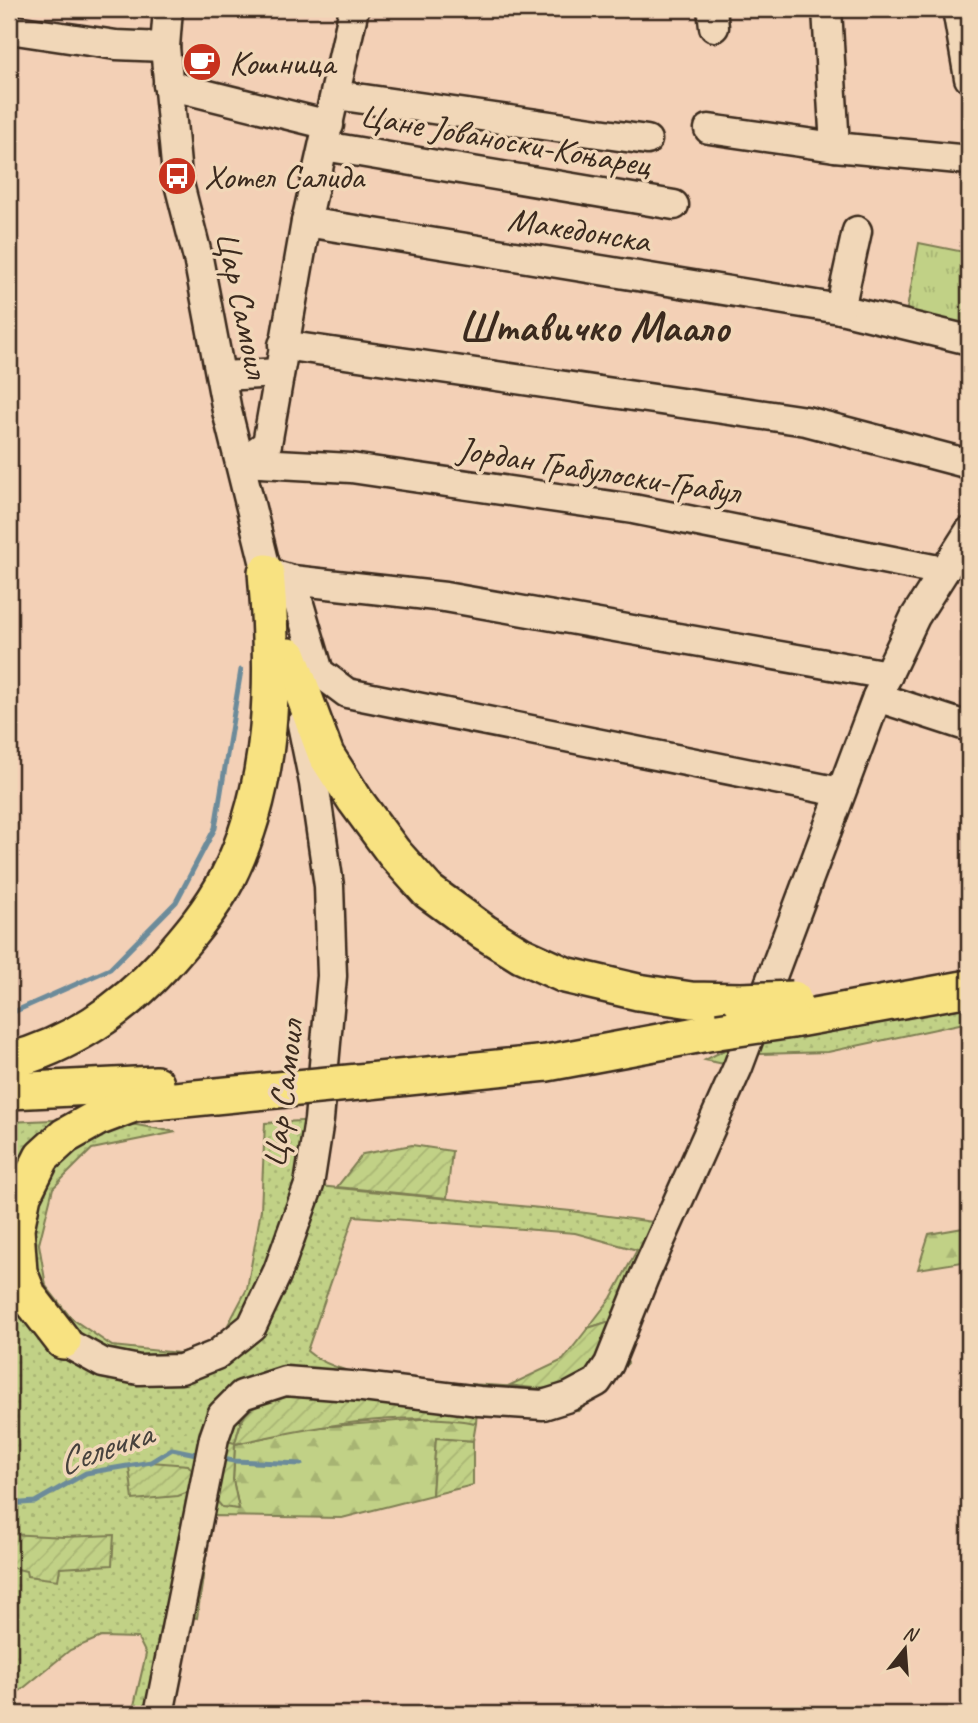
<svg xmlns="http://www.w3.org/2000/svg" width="978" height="1723" font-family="Caveat,sans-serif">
  <defs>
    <pattern id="grass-dots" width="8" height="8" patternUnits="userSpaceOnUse" patternTransform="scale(1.75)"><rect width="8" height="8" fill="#c1d186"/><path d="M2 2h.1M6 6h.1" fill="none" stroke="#a7b473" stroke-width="1.8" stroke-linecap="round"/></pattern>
    <pattern id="forest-firs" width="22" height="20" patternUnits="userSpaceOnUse" patternTransform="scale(1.75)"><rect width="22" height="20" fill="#c1d186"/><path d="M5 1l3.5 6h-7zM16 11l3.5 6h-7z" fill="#a7b473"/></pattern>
    <pattern id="park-tufts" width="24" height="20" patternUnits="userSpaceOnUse" patternTransform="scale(1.75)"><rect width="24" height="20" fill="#c1d186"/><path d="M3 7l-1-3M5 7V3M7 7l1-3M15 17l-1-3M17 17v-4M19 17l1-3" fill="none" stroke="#a7b473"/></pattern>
    <pattern id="garden-furrows" width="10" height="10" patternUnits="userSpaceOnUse" patternTransform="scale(1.75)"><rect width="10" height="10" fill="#c1d186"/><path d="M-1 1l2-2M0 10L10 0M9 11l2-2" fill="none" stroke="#a7b473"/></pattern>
  </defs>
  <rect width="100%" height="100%" fill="#f3d0b6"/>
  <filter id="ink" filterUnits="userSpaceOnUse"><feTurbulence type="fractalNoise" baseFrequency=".0143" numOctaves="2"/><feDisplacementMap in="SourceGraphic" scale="14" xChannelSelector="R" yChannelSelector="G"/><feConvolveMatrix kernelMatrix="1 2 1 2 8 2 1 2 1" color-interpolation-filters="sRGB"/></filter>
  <g filter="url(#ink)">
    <g fill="url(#grass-dots)" stroke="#7e7e52" stroke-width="2" fill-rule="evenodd">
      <path d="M 969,1001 L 969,1022 L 828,1052 L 760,1054 L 738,1067 L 705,1060 L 732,1046 Z"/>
      <path d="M 97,1118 L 176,1132 L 92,1149 L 53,1188 L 39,1244 L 46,1286 L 71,1318 L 112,1346 L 179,1353 L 220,1340 L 247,1289 L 261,1210 L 265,1123 L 319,1120 L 309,1185 L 571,1211 L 654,1222 L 618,1341 L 628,1363 L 579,1411 L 241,1420 L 235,1444 L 214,1438 L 159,1714 L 132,1714 L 146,1654 L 138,1638 L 101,1637 L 70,1650 L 9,1700 L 9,1122 ZM 354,1216 L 575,1233 L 637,1250 L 611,1298 L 588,1328 L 607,1322 L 540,1390 C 478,1379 353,1391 307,1351 Z"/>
    </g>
    <g fill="url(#forest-firs)" stroke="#7e7e52" stroke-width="2">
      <path d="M 969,1227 L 969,1261 L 918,1269 L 929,1234 Z"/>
      <path d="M 447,1417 L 476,1423 L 473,1441 L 436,1439 L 432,1495 L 342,1518 L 212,1516 L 197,1618 L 180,1615 L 204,1486 L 239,1509 L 233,1480 L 235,1444 L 308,1428 Z"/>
    </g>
    <path fill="url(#park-tufts)" stroke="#7e7e52" stroke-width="2" d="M 919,243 L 969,253 L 969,340 L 904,325 Z"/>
    <g fill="url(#garden-furrows)" stroke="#7e7e52" stroke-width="2">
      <path d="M 412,1145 L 452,1151 L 447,1198 L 337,1187 L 363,1154 Z"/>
      <path d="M 607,1322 L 614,1324 C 591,1382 572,1396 510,1385 L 563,1360 L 588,1328 Z"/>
      <path d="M 275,1396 L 336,1398 L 477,1411 L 476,1423 C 404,1409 307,1428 235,1444 L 233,1480 L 239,1509 L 222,1507 L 204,1486 L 178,1496 L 133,1500 L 129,1466 L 151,1462 L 188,1465 L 204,1485 L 214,1438 L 235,1443 C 243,1411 245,1411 275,1396 Z"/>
      <path d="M 436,1438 L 473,1441 L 473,1485 L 432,1495 Z"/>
      <path d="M 9,1534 L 64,1537 L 114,1535 L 112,1565 L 60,1568 L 58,1580 L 27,1576 L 26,1571 L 9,1567 Z"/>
    </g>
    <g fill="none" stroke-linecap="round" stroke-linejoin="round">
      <g stroke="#6c8b9a" stroke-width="5">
        <path d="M 9,1014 L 110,969 L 176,902 L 215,828 L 241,670"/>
        <path d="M 217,1458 L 234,1461 L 301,1464"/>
        <path d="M 9,1504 L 35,1502 L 86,1473 L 151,1462 L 172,1449 L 201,1455"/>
      </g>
      <g stroke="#3b2a1e" stroke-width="33">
        <g id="minor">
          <path d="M 168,9 L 165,47 L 177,176 L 198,258 L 227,411 L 272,593"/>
          <path d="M 712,9 L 714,27"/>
          <path d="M 827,9 L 835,147"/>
          <path d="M 957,9 L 969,78"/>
          <path d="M 9,29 L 116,45 L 165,47"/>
          <path d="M 168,85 L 329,125"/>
          <path d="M 336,95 L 647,140"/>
          <path d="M 709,129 L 835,147 L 969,160"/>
          <path d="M 324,146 L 674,205"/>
          <path d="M 306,222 L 840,309 L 969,340"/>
          <path d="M 840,309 L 857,231"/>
          <path d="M 283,345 L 806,421 L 969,464"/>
          <path d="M 222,376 L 279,373"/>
          <path d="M 241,462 L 351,468 L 633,509 L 943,571"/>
          <path d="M 241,462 L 267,444 L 306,222 L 354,9"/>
          <path d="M 275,575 L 292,580 L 445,597 L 888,675"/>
          <path d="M 292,580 L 319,672 L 347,693 L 840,792"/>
          <path d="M 877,697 L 969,727"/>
          <path d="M 63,1341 L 103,1363 L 139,1370 L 181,1369 L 216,1355 L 252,1326 L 278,1271 L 309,1185 L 319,1120 L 332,976 L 329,886 L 314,783 L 302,724"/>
          <path d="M 159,1714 L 214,1438 L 222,1415 L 242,1395 L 285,1381 L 363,1387 L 479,1401 L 543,1405 L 569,1397 L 597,1382 L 609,1364 L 644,1277 L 738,1067 L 877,697 L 915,617 L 969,532"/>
        </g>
      </g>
      <g stroke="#3b2a1e" stroke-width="40">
        <g id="major">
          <path d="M 289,656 L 326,755 L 355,800 L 394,853 L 428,891 L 484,932 L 521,955 L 565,975 L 638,992 L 691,1000 L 741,1001"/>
          <path d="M 792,1020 L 969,988"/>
          <path d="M 9,1061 C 69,1046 123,1009 164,964 C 187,938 211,910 227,879 C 275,784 275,676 266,572"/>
          <path d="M 369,1081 L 547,1063 L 718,1031"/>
          <path d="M 9,1091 L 156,1084"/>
          <path d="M 63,1341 L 29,1297 L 19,1272 L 16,1229 L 23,1195 L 42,1157 L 65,1136 L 97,1118 L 134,1104 L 287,1089"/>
        </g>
      </g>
      <use href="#minor" stroke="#f1d7b8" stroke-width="28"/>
      <use href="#major" stroke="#f8e281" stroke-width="35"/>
      <g stroke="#3b2a1e" stroke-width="40" stroke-linecap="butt">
        <g id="major-bridge">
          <path d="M 741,1001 L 793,999"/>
          <path d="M 718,1031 L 792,1020"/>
          <path d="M 287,1089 L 369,1081"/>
        </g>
      </g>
      <use href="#major-bridge" stroke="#f8e281" stroke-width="35"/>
    </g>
  </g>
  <defs>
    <g id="cafe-disc" transform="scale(2.0125)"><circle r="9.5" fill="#c8321e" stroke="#f1d7b8"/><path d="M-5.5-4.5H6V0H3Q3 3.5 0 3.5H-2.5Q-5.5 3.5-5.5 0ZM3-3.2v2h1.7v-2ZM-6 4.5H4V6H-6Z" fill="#fff"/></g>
    <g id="bus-disc" transform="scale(2.0125)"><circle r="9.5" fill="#c8321e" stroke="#f1d7b8"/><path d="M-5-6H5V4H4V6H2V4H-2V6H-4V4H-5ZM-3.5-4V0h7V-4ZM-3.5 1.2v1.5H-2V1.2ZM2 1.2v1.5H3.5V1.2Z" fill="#fff"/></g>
  </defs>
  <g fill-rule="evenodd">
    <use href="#cafe-disc" x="202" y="62"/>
    <use href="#bus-disc" x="177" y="176"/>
  </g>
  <g text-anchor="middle" stroke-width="7" stroke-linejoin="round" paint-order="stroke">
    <g font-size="35" fill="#3b2a1e" stroke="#f1d7b8" text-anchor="start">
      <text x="229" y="74">Кошница</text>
      <text x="204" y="188">Хотел Салида</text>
    </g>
    <g font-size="35" fill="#3b2a1e" stroke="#f1d7b8">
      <text transform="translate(505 139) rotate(10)" y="12">Цане Јованоски-Коњарец</text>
      <text transform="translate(579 229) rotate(9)" y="12">Македонска</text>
      <text transform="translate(243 304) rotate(78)" y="12">Цар Самоил</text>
      <text transform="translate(599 470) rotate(9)" y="12">Јордан Грабулоски-Грабул</text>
      <text transform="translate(282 1094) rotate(-83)" y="12">Цар Самоил</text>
    </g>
    <g font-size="37" font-style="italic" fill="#47423d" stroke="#f1d7b8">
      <text transform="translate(104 1447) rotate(-19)" y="13">Селечка</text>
    </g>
    <g font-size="42" font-weight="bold" fill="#3b2a1e" stroke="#f1d7b8">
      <text x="594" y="341">Штавичко Маало</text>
    </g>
  </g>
  <rect width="978" height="1723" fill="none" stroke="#f1d7b8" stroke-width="35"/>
  <rect x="18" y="18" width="943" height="1688" fill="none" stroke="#3b2a1e" stroke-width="2.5" filter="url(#ink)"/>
  <g transform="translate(905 1649) rotate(17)" stroke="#f1d7b8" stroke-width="5" paint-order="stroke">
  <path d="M0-5L12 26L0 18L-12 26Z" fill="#3b2a1e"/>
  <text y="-10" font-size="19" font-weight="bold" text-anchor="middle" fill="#3b2a1e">N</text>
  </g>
</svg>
